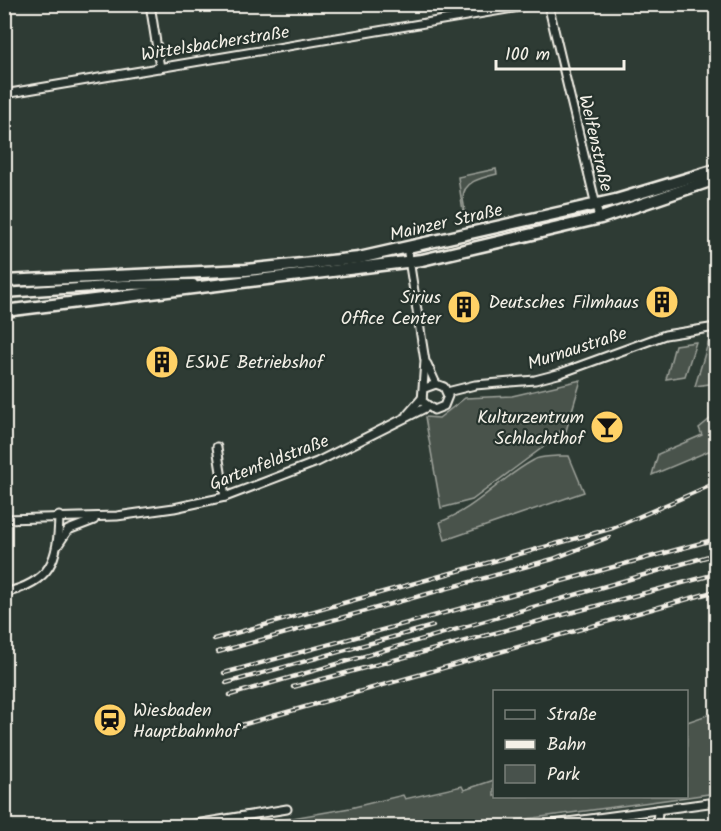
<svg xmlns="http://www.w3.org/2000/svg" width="721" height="831" font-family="Kalam,sans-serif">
  <rect width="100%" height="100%" fill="#2e3b34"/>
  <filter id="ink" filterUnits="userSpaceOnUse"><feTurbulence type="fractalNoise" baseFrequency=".0167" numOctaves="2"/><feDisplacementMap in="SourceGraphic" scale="12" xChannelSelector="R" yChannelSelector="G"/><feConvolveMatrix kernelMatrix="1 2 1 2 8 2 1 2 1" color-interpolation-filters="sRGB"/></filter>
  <g filter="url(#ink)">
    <g fill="#48524c" stroke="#9ea29a" stroke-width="1.5">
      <path d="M 496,169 L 497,174 C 484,177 462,181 463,199 C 464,206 466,213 464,218 L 458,177 Z"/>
      <path d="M 716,336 L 716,383 L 695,386 L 710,337 Z"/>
      <path d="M 696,342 L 685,376 L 666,379 L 675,345 Z"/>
      <path d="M 581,380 L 566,431 L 560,431 L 558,436 L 472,500 L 441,508 L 425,417 L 439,418 L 465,398 L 512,396 Z"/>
      <path d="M 716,414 L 716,448 L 652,475 L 658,454 L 702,435 L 699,428 Z"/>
      <path d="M 557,456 L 569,456 L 584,492 L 445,540 L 440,522 C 477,508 500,478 534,460 C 540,456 550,457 557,456 Z"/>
      <path d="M 716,712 L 716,793 L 475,826 L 247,826 L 350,808 L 403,795 L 405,799 L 462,786 L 464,790 L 494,780 L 494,796 L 686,796 L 687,722 Z"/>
    </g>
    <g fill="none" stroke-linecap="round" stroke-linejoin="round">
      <g stroke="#f4f1e8" stroke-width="11">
        <g id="minor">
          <path d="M 150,4 L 160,68"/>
          <path d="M 548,4 L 599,218"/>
          <path d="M 4,94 L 538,4"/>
          <path d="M 407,247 L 425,361 L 422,401 L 434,410 L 444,406 L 448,396 L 444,387 L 436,384 L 425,388"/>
          <path d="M 427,364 L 436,384"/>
          <path d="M 447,392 L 475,385 L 535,380 L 558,374 L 665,335 L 716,327"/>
          <path d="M 408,414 L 422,398"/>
          <path d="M 217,447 L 225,497"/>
          <path d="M 4,519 L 117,516 L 174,508 L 225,497 L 317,462 L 427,407"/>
          <path d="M 58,545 L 68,530 L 94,520"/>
          <path d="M 4,593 C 51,582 58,561 59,516"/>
          <path d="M 183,826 L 287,809"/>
          <path d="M 538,826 L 716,802"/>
          <path d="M 657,826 L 658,810"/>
        </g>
      </g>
      <g stroke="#f4f1e8" stroke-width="13">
        <path id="tertiary" d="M 4,293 L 123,285 L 193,284"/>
      </g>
      <g stroke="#f4f1e8" stroke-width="15">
        <g id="primary">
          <path d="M 4,281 L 246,270 L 359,258 L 616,200 L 716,170"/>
          <path d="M 4,311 L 422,260 L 601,218 L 716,179"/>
        </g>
      </g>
      <use href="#minor" stroke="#26332d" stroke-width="7"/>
      <use href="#tertiary" stroke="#26332d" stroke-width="8"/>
      <use href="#primary" stroke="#26332d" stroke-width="10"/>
      <g stroke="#f4f1e8" stroke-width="4.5">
        <g id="rail">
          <path d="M 214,639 L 613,528 L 716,483"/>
          <path d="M 218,652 L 553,559 L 609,537"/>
          <path d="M 224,673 L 716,539"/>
          <path d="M 226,683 L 433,626"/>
          <path d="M 293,687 L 716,574"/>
          <path d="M 230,695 L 716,554"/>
          <path d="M 238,726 L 716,591"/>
        </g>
      </g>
      <use href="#rail" stroke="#26332d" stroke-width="2" stroke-dasharray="7" stroke-linecap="butt"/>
    </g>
  </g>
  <defs>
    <g id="building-disc" transform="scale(1.725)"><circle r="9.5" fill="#ffd166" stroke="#26332d"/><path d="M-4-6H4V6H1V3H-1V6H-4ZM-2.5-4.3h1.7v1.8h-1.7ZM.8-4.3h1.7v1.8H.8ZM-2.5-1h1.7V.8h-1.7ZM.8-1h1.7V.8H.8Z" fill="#111"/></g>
    <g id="bar-disc" transform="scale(1.725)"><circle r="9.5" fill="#ffd166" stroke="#26332d"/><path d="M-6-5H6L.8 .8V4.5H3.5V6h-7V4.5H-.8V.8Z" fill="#111"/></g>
    <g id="station-disc" transform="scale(1.725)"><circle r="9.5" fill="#ffd166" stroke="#26332d"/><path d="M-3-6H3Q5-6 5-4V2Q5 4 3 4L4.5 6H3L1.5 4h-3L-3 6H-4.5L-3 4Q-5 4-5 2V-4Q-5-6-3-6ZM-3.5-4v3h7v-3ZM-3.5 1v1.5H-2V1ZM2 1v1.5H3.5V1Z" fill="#111"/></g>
  </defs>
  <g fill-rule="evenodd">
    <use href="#building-disc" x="662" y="302"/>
    <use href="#building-disc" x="464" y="307"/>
    <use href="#building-disc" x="162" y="362"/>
    <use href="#bar-disc" x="607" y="427"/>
    <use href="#station-disc" x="110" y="720"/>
  </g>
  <g text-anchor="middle" stroke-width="4.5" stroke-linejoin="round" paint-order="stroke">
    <g font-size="18" fill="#f4f1e8" stroke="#26332d">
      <text transform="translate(215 43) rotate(-9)" y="6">Wittelsbacherstraße</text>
      <text transform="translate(596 143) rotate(77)" y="6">Welfenstraße</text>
      <text transform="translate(446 222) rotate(-13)" y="6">Mainzer Straße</text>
      <text transform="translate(577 348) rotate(-18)" y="6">Murnaustraße</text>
      <text transform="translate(269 462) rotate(-21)" y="6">Gartenfeldstraße</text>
    </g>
    <g font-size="18" fill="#f4f1e8" stroke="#26332d" text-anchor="end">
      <text x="441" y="303">Sirius<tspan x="441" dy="21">Office Center</tspan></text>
      <text x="639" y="308">Deutsches Filmhaus</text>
      <text x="185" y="368" text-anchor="start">ESWE Betriebshof</text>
      <text x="584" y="423">Kulturzentrum<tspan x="584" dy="21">Schlachthof</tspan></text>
      <text x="133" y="716" text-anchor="start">Wiesbaden<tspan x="133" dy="21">Hauptbahnhof</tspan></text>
    </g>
  </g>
  <rect width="721" height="831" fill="none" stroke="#26332d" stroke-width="24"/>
  <rect x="12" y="12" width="697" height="807" fill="none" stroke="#f4f1e8" stroke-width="2" filter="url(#ink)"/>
  <rect x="493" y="690" width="195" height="108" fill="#26332d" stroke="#787f78" stroke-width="1.5"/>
  <rect x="505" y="710" width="30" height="9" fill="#26332d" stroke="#787f78" stroke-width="1.5"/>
  <text x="547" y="720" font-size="18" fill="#f4f1e8">Straße</text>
  <rect x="505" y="740" width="30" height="9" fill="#f4f1e8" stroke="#787f78" stroke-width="1.5"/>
  <text x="547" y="750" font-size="18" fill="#f4f1e8">Bahn</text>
  <rect x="505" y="765" width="30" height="18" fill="#48524c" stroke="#787f78" stroke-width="1.5"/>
  <text x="547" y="780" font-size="18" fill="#f4f1e8">Park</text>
  <path d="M496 60v9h128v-9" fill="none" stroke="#f4f1e8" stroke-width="3"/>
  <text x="505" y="60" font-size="18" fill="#f4f1e8" stroke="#26332d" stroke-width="4.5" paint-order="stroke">100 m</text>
</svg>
